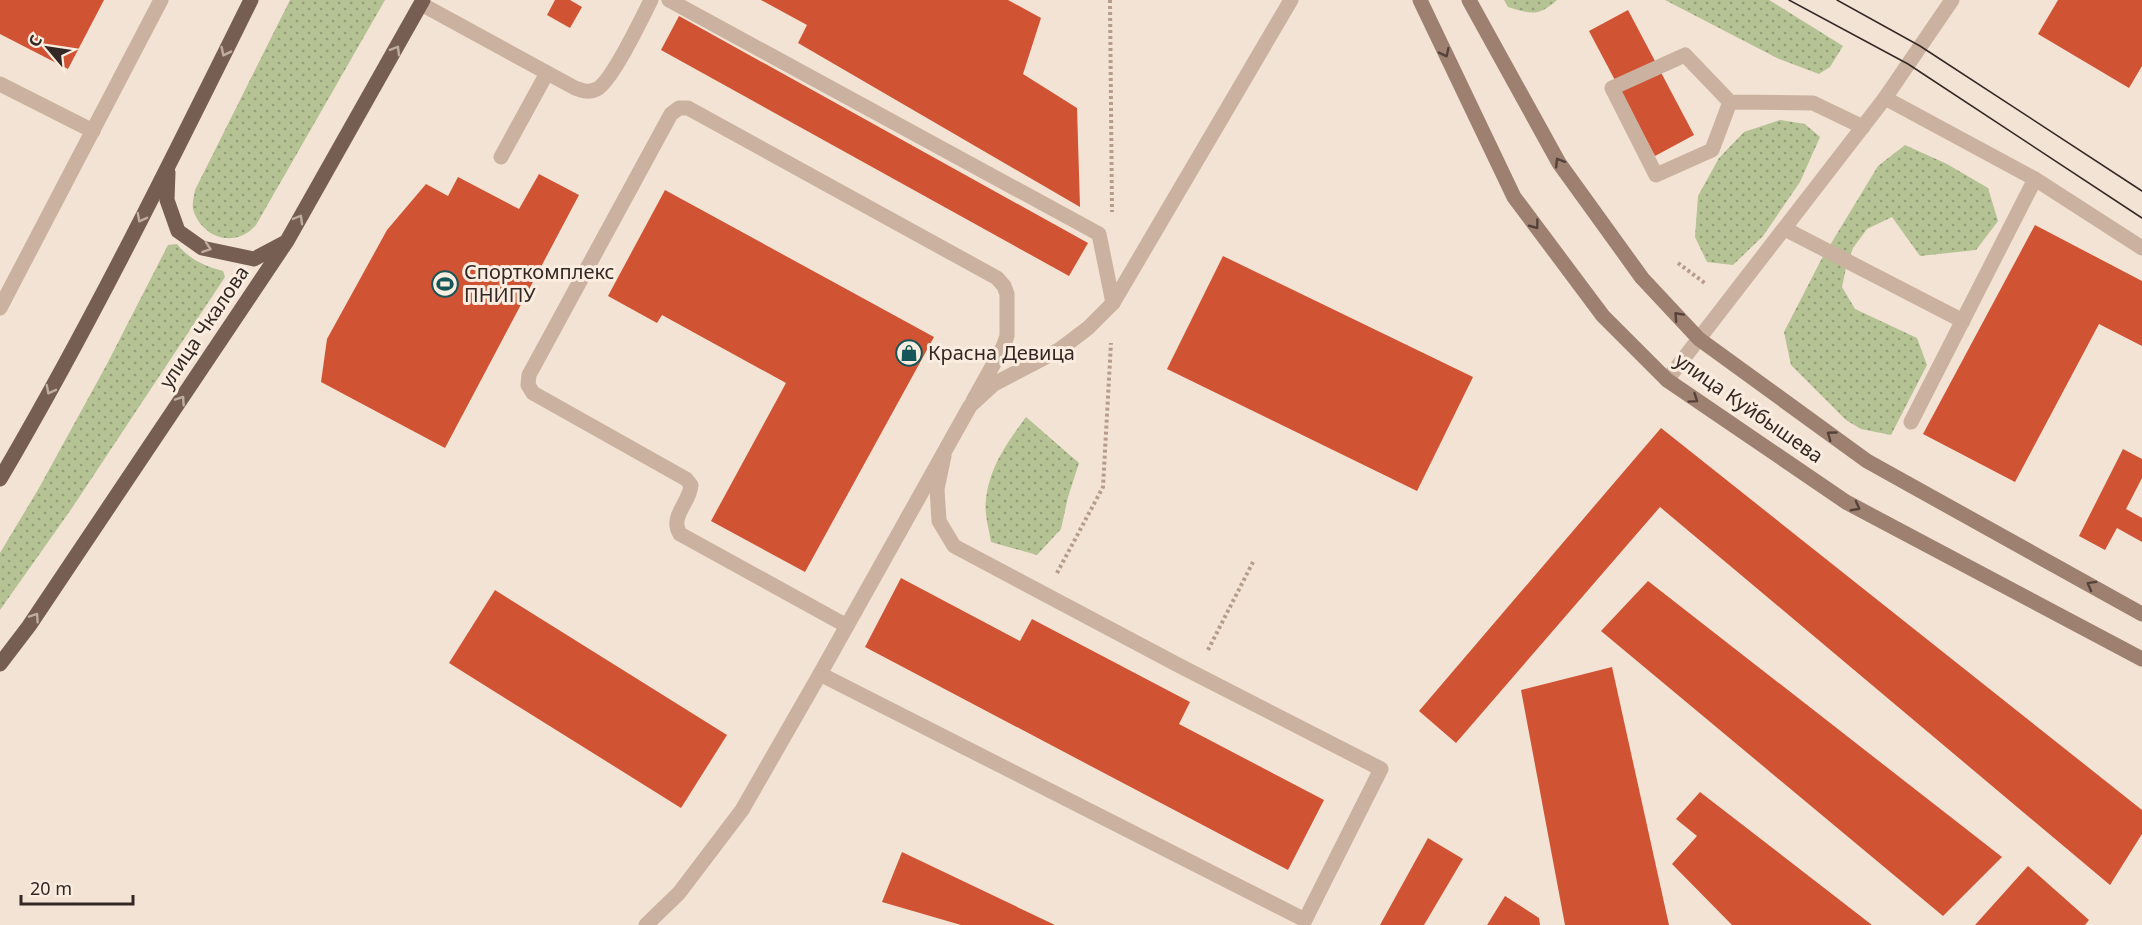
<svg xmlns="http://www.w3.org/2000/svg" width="2142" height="925" font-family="'Noto Sans',sans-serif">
  <defs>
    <pattern id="grass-dots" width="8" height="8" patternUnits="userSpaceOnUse" patternTransform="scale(1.5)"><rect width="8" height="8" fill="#b4c294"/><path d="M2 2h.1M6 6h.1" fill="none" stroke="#939e79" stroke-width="1.8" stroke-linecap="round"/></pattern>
  </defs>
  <rect width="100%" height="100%" fill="#f2e3d4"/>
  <g fill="url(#grass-dots)">
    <path d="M 290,0 L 385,0 L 256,225 C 253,228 249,232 245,234 C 223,246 199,231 193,209 C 192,203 194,196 195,190 Z"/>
    <path d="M 1504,0 L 1557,0 C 1538,17 1531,14 1508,7 Z"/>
    <path d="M 1665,0 L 1769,0 L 1843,46 L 1830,67 L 1819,74 L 1777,58 Z"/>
    <path d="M 1780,120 L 1805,124 L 1820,137 L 1800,182 L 1763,236 L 1733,265 L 1707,262 L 1695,237 L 1698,196 L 1719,158 L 1744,132 Z"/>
    <path d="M 1905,145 L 1947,164 L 1988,188 L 1998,221 L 1976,250 L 1920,256 L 1892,217 L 1867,229 L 1853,248 L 1846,268 L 1842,287 L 1855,309 L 1917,338 L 1927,365 L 1891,435 L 1861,429 L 1846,420 L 1791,365 L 1784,332 L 1821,260 L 1878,166 Z"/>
    <path d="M 177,244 C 189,259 204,266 223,271 L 225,277 L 72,508 L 0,610 L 0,553 L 39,488 L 107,364 L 168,245 Z"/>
    <path d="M 1026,417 L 1079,463 L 1068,497 L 1061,529 L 1037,555 L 991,542 C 989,529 984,513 986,500 C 989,468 1007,443 1026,417 Z"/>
  </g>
  <g fill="#d05434">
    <path d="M 0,0 L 104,0 L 68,69 L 0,34 Z"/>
    <path d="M 555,0 L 570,0 L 582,7 L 570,28 L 547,15 Z"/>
    <path d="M 761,0 L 1008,0 L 1041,18 L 1023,74 L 1077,108 L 1080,207 L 798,43 L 807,25 Z"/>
    <path d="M 2058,0 L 2142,0 L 2142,66 L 2129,88 L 2038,34 Z"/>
    <path d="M 1628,10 L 1694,135 L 1655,156 L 1589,31 Z"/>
    <path d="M 679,16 L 1088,243 L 1069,276 L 661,50 Z"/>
    <path d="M 539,174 L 579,195 L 445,448 L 321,382 L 327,339 L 387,230 L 426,184 L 448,196 L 458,177 L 519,209 Z"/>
    <path d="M 665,190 L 934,337 L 805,572 L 711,521 L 786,383 L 662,315 L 657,323 L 608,296 Z"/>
    <path d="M 2035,225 L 2142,281 L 2142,346 L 2099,324 L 2015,482 L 1923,434 Z"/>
    <path d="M 1223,256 L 1473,377 L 1417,491 L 1167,369 Z"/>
    <path d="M 1661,428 L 2142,810 L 2142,834 L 2110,885 L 1660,507 L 1456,743 L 1419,711 Z"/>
    <path d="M 2123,449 L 2142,459 L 2142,478 L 2126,509 L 2142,518 L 2142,542 L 2117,528 L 2105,550 L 2079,536 Z"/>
    <path d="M 901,578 L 1020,641 L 1032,619 L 1190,702 L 1179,724 L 1324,800 L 1288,870 L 865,647 Z"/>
    <path d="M 1648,581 L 2002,857 L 1943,916 L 1601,631 Z"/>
    <path d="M 495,590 L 727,735 L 681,808 L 449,663 Z"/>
    <path d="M 1612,667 L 1669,925 L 1565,925 L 1521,690 Z"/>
    <path d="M 1700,792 L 1872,925 L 1732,925 L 1672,864 L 1697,836 L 1676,819 Z"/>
    <path d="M 1428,838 L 1463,859 L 1424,925 L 1380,925 Z"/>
    <path d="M 902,852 L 1055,925 L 961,925 L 882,902 Z"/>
    <path d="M 2028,866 L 2089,920 L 2085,925 L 1975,925 Z"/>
    <path d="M 1505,896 L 1539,918 L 1540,925 L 1487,925 Z"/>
  </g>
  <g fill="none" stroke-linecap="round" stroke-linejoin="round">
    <g stroke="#b79c8a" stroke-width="4" stroke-dasharray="3 3" stroke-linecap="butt">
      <path d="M 1110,0 L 1112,212"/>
      <path d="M 1678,263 L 1706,284"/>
      <path d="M 1057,573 L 1103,487 L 1111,343"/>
      <path d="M 1208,650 L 1253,562"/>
    </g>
    <g stroke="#cbb2a0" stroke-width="15">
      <path d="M 669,0 L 1099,234 L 1113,303"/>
      <path d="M 421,4 L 575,88 C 583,91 589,93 597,89 C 612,81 642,18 651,0"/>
      <path d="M 0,84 L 93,131"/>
      <path d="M 1885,98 L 2035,179 L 1911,422"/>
      <path d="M 1730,102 L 1712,150 L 1656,175 L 1612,88 L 1685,55 L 1730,102 L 1813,103 L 1863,127"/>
      <path d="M 501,157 L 547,73"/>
      <path d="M 2035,179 L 2142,248"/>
      <path d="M 1785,229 L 1963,321"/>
      <path d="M 1667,380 L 1885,98 L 1952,0"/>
      <path d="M 847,626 L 680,534 C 669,516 690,503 691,485 L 686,479 L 533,393 L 528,385 L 529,375 L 671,114 L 679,108 L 688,108 L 997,278 L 1004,286 L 1007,294 L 1007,336 L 1003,347 L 973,401"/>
      <path d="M 646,925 L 679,893 L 742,810 L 820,674 L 1305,920 L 1381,769 L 1180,666 L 954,546 L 939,521 L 937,489 L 944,456"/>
    </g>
    <g stroke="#cbb2a0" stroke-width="15">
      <path d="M 0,308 L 161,0"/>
      <path d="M 820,674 L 970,406 L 994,384 L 1059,350 L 1088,328 L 1113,303 L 1291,0"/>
    </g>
    <g stroke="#9e8071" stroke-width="15">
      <path d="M 1420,0 L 1514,197 L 1603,316 L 1667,380 L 1846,502 L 2142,659"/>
      <path d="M 1469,0 L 1559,163 L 1642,278 L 1699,339 L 1867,461 L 2142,614"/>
    </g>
    <g stroke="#775e53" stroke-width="15">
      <path d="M 168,172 L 167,200 L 178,231 L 202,248 L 254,259 L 284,243"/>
      <path d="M 0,479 C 91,324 171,161 251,0"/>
      <path d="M 0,664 L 29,626 L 287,241 L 423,0"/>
    </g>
    <g stroke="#342824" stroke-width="1.5">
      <path d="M 1789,0 L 1908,64 L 2142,218"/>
      <path d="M 1837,0 L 1920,46 L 2142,191"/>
    </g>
  </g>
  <defs><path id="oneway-chevron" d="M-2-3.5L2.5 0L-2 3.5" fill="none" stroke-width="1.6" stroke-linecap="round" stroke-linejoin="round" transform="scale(1.5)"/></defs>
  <g stroke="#bfada1">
    <use href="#oneway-chevron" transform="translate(396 50) rotate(-60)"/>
    <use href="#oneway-chevron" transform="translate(225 52) rotate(116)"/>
    <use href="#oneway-chevron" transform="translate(141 218) rotate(118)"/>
    <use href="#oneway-chevron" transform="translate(299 219) rotate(-60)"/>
    <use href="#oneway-chevron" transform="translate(207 248) rotate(19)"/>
    <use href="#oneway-chevron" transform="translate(50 390) rotate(118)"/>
    <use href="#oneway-chevron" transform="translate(181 400) rotate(-56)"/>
    <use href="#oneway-chevron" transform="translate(35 617) rotate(-56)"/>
  </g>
  <g stroke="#54423b">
    <use href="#oneway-chevron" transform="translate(1445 53) rotate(64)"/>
    <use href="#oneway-chevron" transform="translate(1559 162) rotate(-122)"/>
    <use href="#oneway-chevron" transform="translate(1535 225) rotate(53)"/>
    <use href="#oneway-chevron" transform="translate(1678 316) rotate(-133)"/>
    <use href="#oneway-chevron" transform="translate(1694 399) rotate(34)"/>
    <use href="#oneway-chevron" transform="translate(1831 435) rotate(-144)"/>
    <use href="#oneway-chevron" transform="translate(1856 507) rotate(28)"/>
    <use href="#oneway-chevron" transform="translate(2091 585) rotate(-151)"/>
  </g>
  <defs>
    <g id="stadium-ring" transform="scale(1.35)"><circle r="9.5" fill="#faede0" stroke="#175658" stroke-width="1.5"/><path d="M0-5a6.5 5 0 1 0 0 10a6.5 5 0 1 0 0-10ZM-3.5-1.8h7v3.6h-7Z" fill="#175658"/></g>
    <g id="shop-ring" transform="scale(1.35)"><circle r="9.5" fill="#faede0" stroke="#175658" stroke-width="1.5"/><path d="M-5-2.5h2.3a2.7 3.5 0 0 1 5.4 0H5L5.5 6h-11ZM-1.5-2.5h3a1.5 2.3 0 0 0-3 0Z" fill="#175658"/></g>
  </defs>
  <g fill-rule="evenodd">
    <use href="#stadium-ring" x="445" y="284"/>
    <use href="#shop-ring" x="909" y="353"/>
  </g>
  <g text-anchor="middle" stroke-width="6" stroke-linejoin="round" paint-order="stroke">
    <g font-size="20" fill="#342824" stroke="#faede0" text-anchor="start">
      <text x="464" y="279">Спорткомплекс<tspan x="464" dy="23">ПНИПУ</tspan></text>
      <text x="928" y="360">Красна Девица</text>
    </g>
    <g font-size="20" fill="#342824" stroke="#faede0">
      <text transform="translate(204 327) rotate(-56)" y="7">улица Чкалова</text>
      <text transform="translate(1749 408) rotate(35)" y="7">улица Куйбышева</text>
    </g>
  </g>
  <g transform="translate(48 48) rotate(299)" stroke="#faede0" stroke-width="4.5" paint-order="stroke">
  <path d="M0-4.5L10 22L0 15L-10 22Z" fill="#342824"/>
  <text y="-9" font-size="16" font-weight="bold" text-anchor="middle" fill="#342824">С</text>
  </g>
  <path d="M21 895v9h112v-9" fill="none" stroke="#342824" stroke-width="3"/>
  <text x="30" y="895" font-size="18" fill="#342824" stroke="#faede0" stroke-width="4.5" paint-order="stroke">20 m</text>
</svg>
